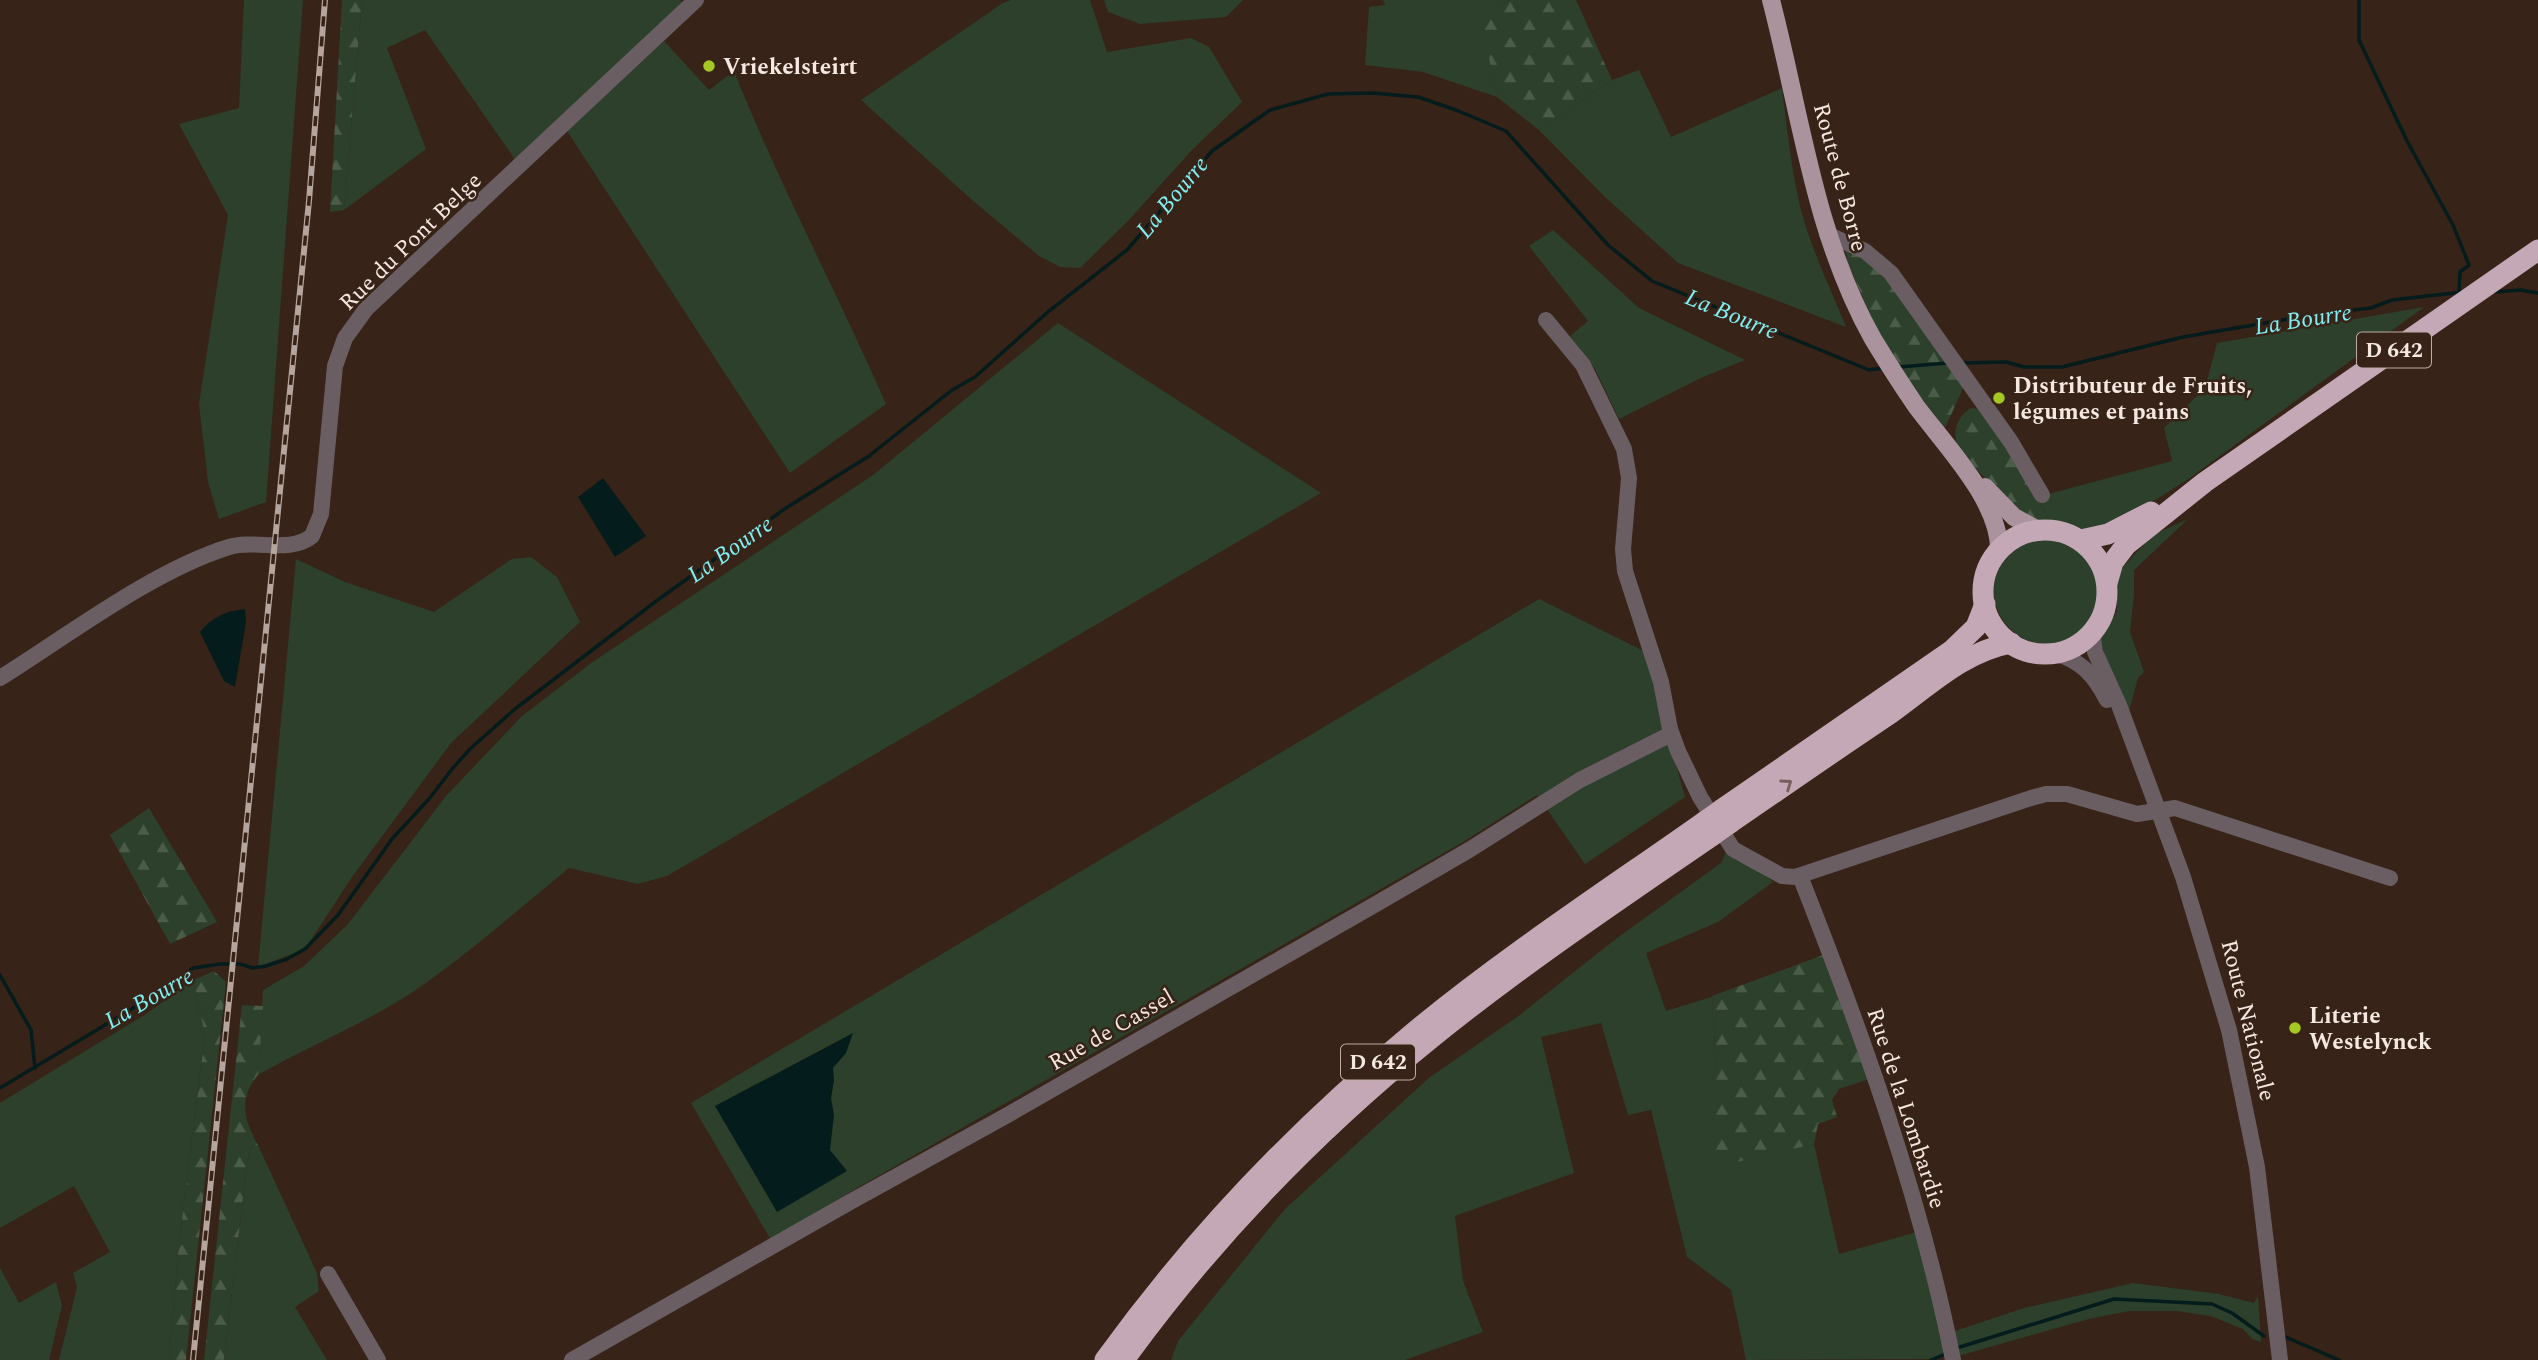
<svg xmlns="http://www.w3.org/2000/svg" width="2538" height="1360" font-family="Spectral,serif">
  <defs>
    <pattern id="forest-firs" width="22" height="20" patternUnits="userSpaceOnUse" patternTransform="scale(1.75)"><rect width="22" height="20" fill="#2c402b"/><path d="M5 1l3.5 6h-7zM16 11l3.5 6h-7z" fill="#4b5c49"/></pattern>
  </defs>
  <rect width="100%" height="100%" fill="#372317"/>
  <g fill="#2c402b">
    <path d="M 244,0 L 303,0 L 266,502 L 219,519 L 208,482 L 199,404 L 228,215 L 179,124 L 239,108 Z"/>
    <path d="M 362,0 L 680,0 L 685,5 L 516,161 L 425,30 L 387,48 L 426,149 L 344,210 Z"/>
    <path d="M 1011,0 L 1090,0 L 1107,52 L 1191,38 L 1209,47 L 1242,102 L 1192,150 L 1128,221 L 1080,268 L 1060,267 L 1039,256 L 971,199 L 861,100 L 1003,3 Z"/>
    <path d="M 1104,0 L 1243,0 L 1226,17 L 1140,24 L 1108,12 Z"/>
    <path d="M 1383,0 L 1510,0 L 1481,14 L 1497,97 L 1423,72 L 1365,65 L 1369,7 L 1385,5 Z"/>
    <path d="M 664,41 L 709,90 L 734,71 C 779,184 837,292 886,404 L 790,473 L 567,131 Z"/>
    <path d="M 1639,70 L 1671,137 L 1782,88 C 1787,127 1791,167 1800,206 C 1810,247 1830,287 1846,327 L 1678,263 L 1604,196 L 1539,130 L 1612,80 Z"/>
    <path d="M 1553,230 L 1639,308 L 1745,360 L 1703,377 L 1619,419 L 1595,369 L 1570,336 L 1588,321 L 1529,246 Z"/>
    <path d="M 2424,307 L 2187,480 L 2136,512 L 2087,533 L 2052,524 L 2037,497 L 2172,461 L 2164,428 L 2205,388 L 2217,343 Z"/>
    <path d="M 1058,323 L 1321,493 L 667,876 L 638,884 L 569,868 C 521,907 474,949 423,985 C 372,1021 312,1044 258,1075 L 263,990 L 304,966 L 348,924 L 446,796 L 522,716 L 594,661 L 873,475 Z"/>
    <path d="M 2188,519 L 2134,570 L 2134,595 L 2130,632 L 2144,672 L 2138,678 L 2128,715 L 2106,660 L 2100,639 L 2117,611 L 2117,573 L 2153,535 Z"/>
    <circle cx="2047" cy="591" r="53"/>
    <path d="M 531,557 L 557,577 L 580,622 L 451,743 L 352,877 L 305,949 L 258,967 L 296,559 L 345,582 L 434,612 L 512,559 Z"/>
    <path d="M 1539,599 L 1644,651 L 1685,797 L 1585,864 L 1537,795 L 1463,842 L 857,1188 L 771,1240 L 691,1103 Z"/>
    <path d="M 1726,852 C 1739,864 1763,870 1773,882 L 1718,922 L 1646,953 L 1666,1011 L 1737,989 L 1712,997 L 1716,1071 L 1716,1166 L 1814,1144 L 1839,1254 L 1917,1232 L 1944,1344 L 1943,1352 L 1937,1359 L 1746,1360 L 1731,1290 L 1687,1257 L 1651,1110 L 1628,1115 L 1601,1023 L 1541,1037 L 1574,1173 L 1455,1216 L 1463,1281 L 1483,1332 L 1405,1360 L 1171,1360 L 1178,1341 L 1285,1209 L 1430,1077 L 1517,1017 L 1617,938 L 1721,863 Z"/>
    <path d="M 193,980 L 205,1035 L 179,1244 L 169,1360 L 59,1360 L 77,1287 L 73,1273 L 110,1252 L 74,1186 L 0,1228 L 0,1103 L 146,1014 Z"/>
    <path d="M 258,1145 L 317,1273 L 319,1291 L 295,1307 L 327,1360 L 224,1360 L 247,1163 L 251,1147 Z"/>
    <path d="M 0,1268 L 19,1303 L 56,1282 L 62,1306 L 49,1360 L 0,1360 Z"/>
    <path d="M 2133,1283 L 2219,1294 L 2254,1303 L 2258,1296 L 2261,1342 L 2252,1339 L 2243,1329 L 2210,1316 L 2177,1311 L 2129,1311 L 2089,1319 L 1958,1356 L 1952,1332 L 2024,1308 Z"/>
  </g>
  <g fill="url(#forest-firs)">
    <path d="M 342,0 L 362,0 L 344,210 L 330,212 Z"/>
    <path d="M 1510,0 L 1576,0 L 1612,80 L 1539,130 L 1497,97 L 1480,14 Z"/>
    <path d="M 1845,249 L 1876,265 L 1964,386 L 1946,426 L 1943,427 L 1886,351 L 1848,264 Z"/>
    <path d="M 1971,408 L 1978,409 L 2014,457 L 2052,524 L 2030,522 C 2016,508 1959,456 1956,441 C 1953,428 1960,414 1971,408 Z"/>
    <path d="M 149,808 L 217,922 L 170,944 L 110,835 Z"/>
    <path d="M 1826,954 L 1872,1078 L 1839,1089 L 1832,1100 L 1837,1117 L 1818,1124 L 1814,1144 L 1716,1167 L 1714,1077 L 1716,1071 L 1712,996 Z"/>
    <path d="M 214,971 L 226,982 L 186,1360 L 169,1360 L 179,1244 L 205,1035 L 193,980 Z"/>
    <path d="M 242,1005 L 263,1006 L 258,1075 C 238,1098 244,1121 258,1145 L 251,1147 L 247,1163 L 224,1360 L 204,1360 Z"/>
  </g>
  <g fill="#051c1c">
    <path d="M 603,478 L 646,536 L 615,557 L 578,497 Z"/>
    <path d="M 245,609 L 246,622 L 235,687 L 224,681 L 200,632 C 212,617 226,611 245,609 Z"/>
    <path d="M 853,1033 L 846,1053 L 833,1068 L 834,1080 L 831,1098 L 834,1115 L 830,1150 L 847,1171 L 777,1212 L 715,1106 Z"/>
  </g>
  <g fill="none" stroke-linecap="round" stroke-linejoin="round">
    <g stroke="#051c1c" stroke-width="3.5">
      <path d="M 2359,0 L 2359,40 L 2407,141 L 2453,225 L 2469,265 L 2460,272 L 2459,291"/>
      <path d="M 2495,292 L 2521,290 L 2538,293"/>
      <path d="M 1962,363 L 2006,362 L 2024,367 L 2062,367 L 2183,337 L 2318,314 L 2371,308 L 2392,300 L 2463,292"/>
      <path d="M 1899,367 L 1947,363"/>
      <path d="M 0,975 L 31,1030 L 35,1068"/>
      <path d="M 0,1088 L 170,986 L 193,968 L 221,964 L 240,964 L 253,968 L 266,966 L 287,959 L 305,949 L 338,915 L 392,839 L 429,799 L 452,769 L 470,749 L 515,709 L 659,599 L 786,508 L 869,456 L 952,390 L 975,377 L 1049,311 L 1127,250 L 1212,151 L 1270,110 L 1328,94 L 1372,93 L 1418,97 L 1456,110 L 1506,131 L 1608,245 L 1652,281 L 1869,370 L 1884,368"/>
      <path d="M 2286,1337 L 2339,1360"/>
      <path d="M 1960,1347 L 2114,1299 L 2212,1304 L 2232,1313 L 2264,1336"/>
      <path d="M 1931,1360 L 1943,1355"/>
    </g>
    <g stroke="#6a5e63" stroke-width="16">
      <path d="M 1827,234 L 1865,251 L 1891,273 L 2011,442 L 2042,495"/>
      <path d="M 1546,320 L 1583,365 L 1624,449 L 1629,478 L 1623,549 L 1625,571 L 1661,682 L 1670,729 L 1678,751 L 1700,797 L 1733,849 L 1782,876 L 1795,877 L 2031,798 L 2046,794 L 2067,794 L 2137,814 L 2175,808 L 2390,878"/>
      <path d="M 2092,632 L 2095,652 L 2119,705 L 2183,877 L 2229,1030 L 2257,1167 L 2280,1360"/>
      <path d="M 2054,653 C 2082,661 2094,675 2107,700"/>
      <path d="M 0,678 C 69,635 152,571 229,547 C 255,539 290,554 312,536 L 321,514 L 335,366 L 345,338 L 366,309 L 696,0"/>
      <path d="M 1800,876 C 1862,1033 1920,1194 1953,1360"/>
      <path d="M 328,1274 L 378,1360"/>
      <path d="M 572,1360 L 850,1202 L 1004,1117 L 1376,904 L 1469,850 L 1580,780 L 1671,734"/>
    </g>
    <g stroke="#ab939e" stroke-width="18">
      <path d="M 1771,0 C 1801,115 1814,234 1873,339 C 1887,362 1901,384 1916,406 C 1944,444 2000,501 1999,550"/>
      <path d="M 1985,487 L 2014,517 L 2038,530"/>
    </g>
    <g stroke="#c5a8b5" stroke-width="21">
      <circle cx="2045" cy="592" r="62"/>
      <path d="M 2081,540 L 2108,534 L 2151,512"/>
      <path d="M 2107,583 L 2113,562 L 2126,545 L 2205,482 L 2538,250"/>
      <path d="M 1721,810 L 1951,651 L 1976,627 L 1985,604"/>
      <path d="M 1730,823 C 1784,786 1837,749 1891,713 C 1929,686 1963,652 2011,643"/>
      <path d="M 1105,1360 C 1193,1238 1297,1129 1413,1033 C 1505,957 1606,891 1704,822"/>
      <path d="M 1124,1360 C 1211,1240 1315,1132 1430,1039 C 1520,966 1617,901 1713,835"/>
    </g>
    <g stroke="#b5a59c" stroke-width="6">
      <path id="rail" d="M 193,1360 L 309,201 L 325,0"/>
    </g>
    <use href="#rail" stroke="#372317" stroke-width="3.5" stroke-dasharray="10" stroke-linecap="butt"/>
    <g stroke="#c5a8b5" stroke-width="21">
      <path d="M 1704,822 L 1721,810"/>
      <path d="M 1713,835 L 1730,823"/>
    </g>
  </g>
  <defs><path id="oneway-chevron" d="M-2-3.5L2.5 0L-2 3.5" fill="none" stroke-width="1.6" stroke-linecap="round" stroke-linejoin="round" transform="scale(1.75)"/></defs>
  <use stroke="#775f5e" href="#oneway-chevron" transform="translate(1787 784) rotate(-35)"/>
  <g fill="#a5c823" stroke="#372317" stroke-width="2.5">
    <circle cx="709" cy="66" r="7"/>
    <circle cx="1999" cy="398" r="7"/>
    <circle cx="2295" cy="1028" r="7"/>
  </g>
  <g text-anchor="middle" stroke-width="5" stroke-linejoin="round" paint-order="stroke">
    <g fill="#372317" stroke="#bcada4" stroke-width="2">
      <rect x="2357" y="332.5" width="74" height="35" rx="5"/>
      <rect x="1341" y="1044.5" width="74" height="35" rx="5"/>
    </g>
    <g font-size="21" font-weight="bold" fill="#f5e8e0">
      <text x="2394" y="357">D 642</text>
      <text x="1378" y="1069">D 642</text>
    </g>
    <g font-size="23" font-weight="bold" fill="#f5e8e0" stroke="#372317" text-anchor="start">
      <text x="723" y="74">Vriekelsteirt</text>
      <text x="2013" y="393">Distributeur de Fruits,<tspan x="2013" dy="26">légumes et pains</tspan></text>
      <text x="2309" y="1023">Literie<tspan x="2309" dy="26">Westelynck</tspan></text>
    </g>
    <g font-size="23" fill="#f5e8e0" stroke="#372317">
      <text transform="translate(1841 177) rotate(75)" y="8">Route de Borre</text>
      <text transform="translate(410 241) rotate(-44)" y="8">Rue du Pont Belge</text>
      <text transform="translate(2249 1020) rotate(76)" y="8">Route Nationale</text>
      <text transform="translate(1111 1029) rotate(-30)" y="8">Rue de Cassel</text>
      <text transform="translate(1907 1108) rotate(72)" y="8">Rue de la Lombardie</text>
    </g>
    <g font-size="24" font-style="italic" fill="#80eff1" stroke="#372317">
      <text transform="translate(1172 197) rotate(-50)" y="8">La Bourre</text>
      <text transform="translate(1732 314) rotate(22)" y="8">La Bourre</text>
      <text transform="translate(2303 319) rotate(-9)" y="8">La Bourre</text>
      <text transform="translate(730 549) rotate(-35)" y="8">La Bourre</text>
      <text transform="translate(149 998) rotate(-30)" y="8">La Bourre</text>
    </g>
  </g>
</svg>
